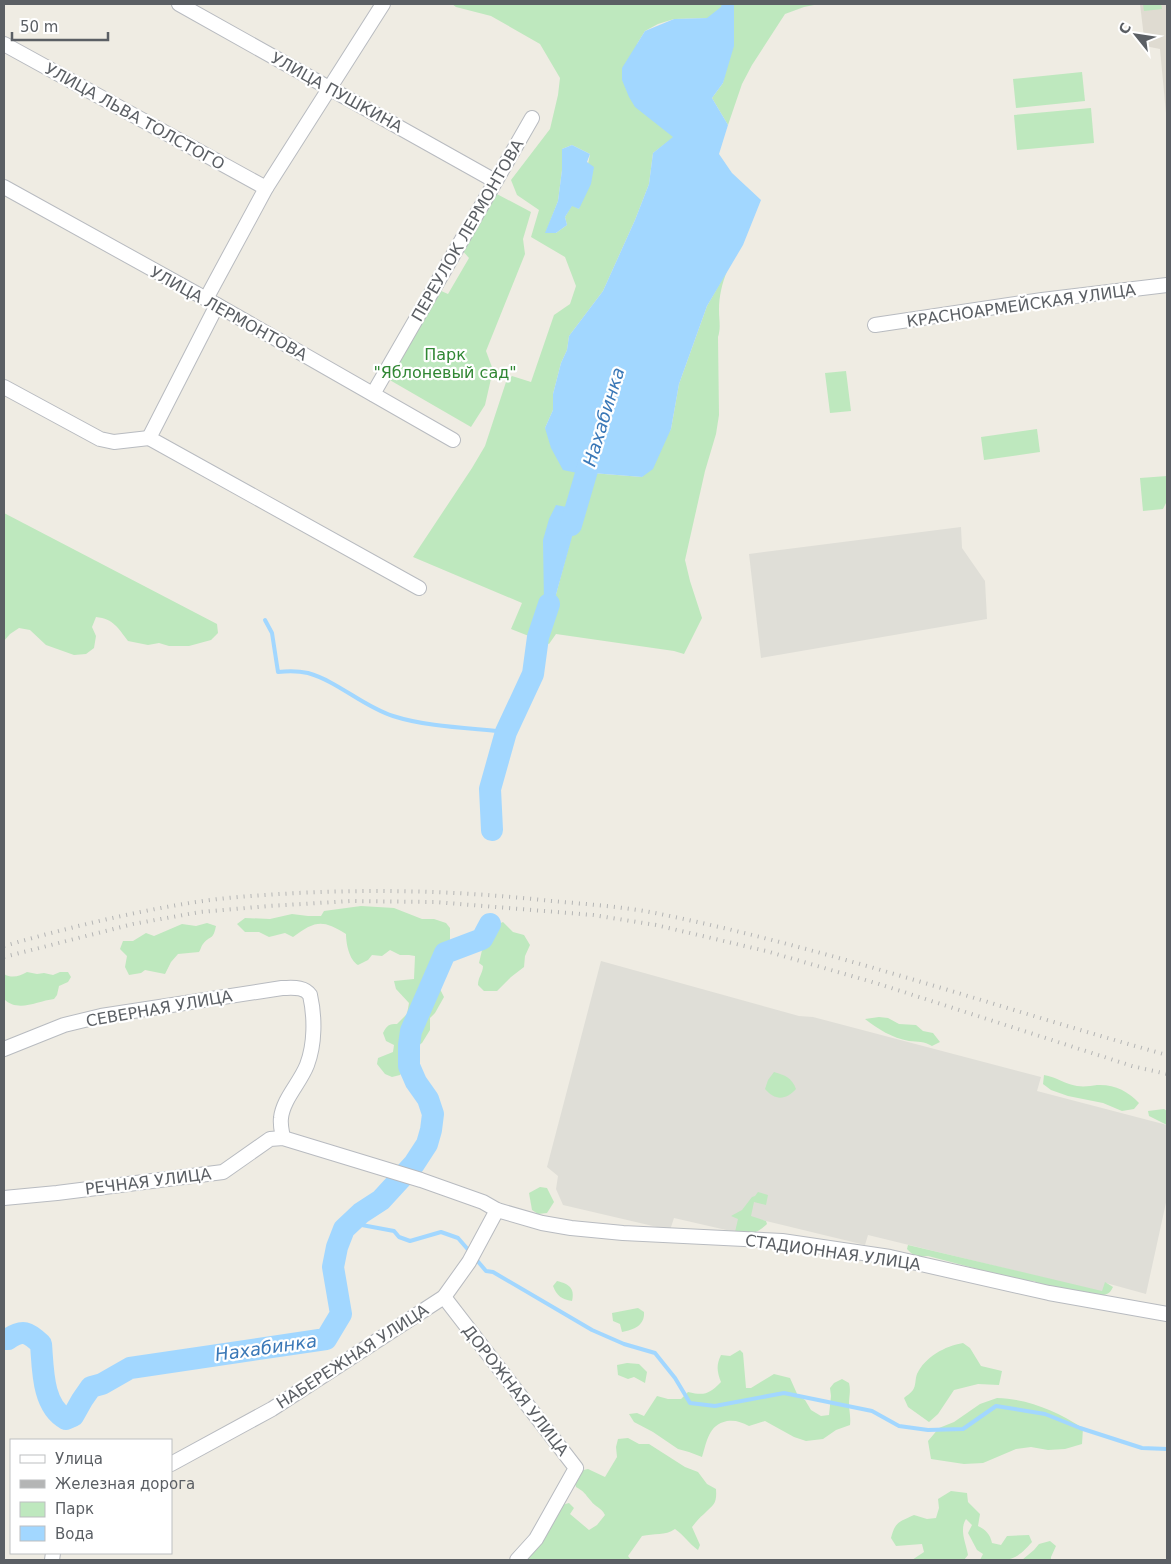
<svg xmlns="http://www.w3.org/2000/svg" width="1171" height="1564" font-family="'DejaVu Sans',sans-serif">
  <rect width="100%" height="100%" fill="#efece3"/>
  <g fill="#dfded7">
    <path d="M 961,527 L 962,548 L 985,581 L 987,619 L 761,658 L 749,554 Z"/>
    <path d="M 601,961 L 799,1016 L 813,1017 L 1041,1077 L 1037,1091 L 1167,1125 L 1167,1198 L 1146,1294 L 1106,1283 L 1102,1292 L 868,1235 L 865,1245 L 750,1217 L 735,1232 L 674,1218 L 670,1230 L 563,1205 L 556,1189 L 558,1176 L 547,1167 Z"/>
  </g>
  <path fill="#dfdbd1" d="M 1140,4 L 1167,4 L 1167,124 L 1160,49 L 1145,46 Z"/>
  <g fill="#bee8be" fill-rule="evenodd">
    <path d="M 452,4 L 722,4 L 722,7 L 708,18 L 674,19 L 658,24 L 645,31 L 637,44 L 669,132 L 674,137 L 653,153 L 649,184 L 635,220 L 603,291 L 569,336 L 567,350 L 561,363 L 553,394 L 553,410 L 545,428 L 582,474 L 579,487 L 585,489 L 591,473 L 642,477 L 671,429 L 679,384 L 707,306 L 727,271 C 722,284 719,296 719,310 C 719,320 721,328 718,337 L 719,415 L 716,434 L 705,471 L 685,560 L 690,581 L 702,618 L 684,654 L 674,651 L 556,634 L 549,644 L 511,629 L 522,603 L 413,557 L 472,468 L 485,446 L 506,382 L 512,376 L 531,382 L 554,315 L 570,304 L 576,286 L 565,257 L 531,237 L 539,210 L 517,195 L 511,180 L 550,129 L 558,95 L 560,78 L 540,44 L 491,16 L 456,7 ZM 572,145 L 590,154 L 579,209 L 572,205 L 565,217 L 567,225 L 556,233 L 546,232 L 558,201 L 562,170 L 562,149 ZM 582,497 L 554,602 L 543,634 L 536,631 L 544,605 Z"/>
    <path d="M 734,4 L 819,4 L 804,7 L 785,14 L 752,65 L 742,84 L 728,125 L 712,98 L 723,83 Z"/>
    <path d="M 1143,4 L 1161,4 L 1162,9 L 1144,11 Z"/>
    <path d="M 1082,72 L 1085,101 L 1016,108 L 1013,79 Z"/>
    <path d="M 1091,108 L 1094,143 L 1017,150 L 1014,115 Z"/>
    <path d="M 495,193 L 531,212 L 523,239 L 525,254 L 486,351 L 493,370 L 485,405 L 471,427 L 388,379 L 439,290 L 448,294 L 469,258 L 461,249 Z"/>
    <path d="M 846,371 L 851,411 L 830,413 L 825,373 Z"/>
    <path d="M 1037,429 L 1040,452 L 984,460 L 981,437 Z"/>
    <path d="M 1167,476 L 1167,501 L 1163,509 L 1143,511 L 1140,478 Z"/>
    <path d="M 4,513 L 217,624 L 218,633 L 211,640 L 189,646 L 169,646 L 159,643 L 148,645 L 128,641 C 118,628 114,619 96,617 L 92,627 L 96,636 L 94,648 L 86,654 L 74,655 L 46,645 L 30,630 L 19,628 L 10,634 L 4,641 Z"/>
    <path d="M 361,906 L 394,908 L 422,919 L 434,919 L 446,923 L 450,928 L 450,967 L 445,969 L 443,980 L 439,987 L 444,997 L 435,1013 L 430,1018 L 430,1030 L 422,1043 L 414,1048 L 412,1057 L 400,1075 L 392,1077 L 385,1074 L 377,1064 L 378,1058 L 393,1052 L 394,1045 L 386,1041 L 383,1033 C 387,1025 389,1024 397,1024 L 407,1014 L 409,1003 L 396,989 L 394,981 L 414,979 L 415,956 L 409,955 L 400,955 L 390,950 L 382,956 L 372,955 L 368,960 L 358,965 C 349,960 346,943 346,934 C 322,919 315,921 293,937 L 285,933 L 269,937 L 259,932 L 245,932 L 237,924 L 245,918 L 270,919 L 292,914 L 308,916 L 321,916 L 324,911 Z"/>
    <path d="M 503,922 L 513,932 L 524,935 L 530,945 L 525,956 L 524,967 L 511,977 L 497,991 L 484,991 L 478,985 C 478,977 483,973 483,966 L 479,963 L 487,929 Z"/>
    <path d="M 207,923 L 216,926 C 213,941 210,935 203,944 C 201,946 201,949 199,952 L 178,954 L 171,962 L 165,974 L 145,970 L 141,973 L 129,975 L 125,967 L 127,956 L 120,949 L 123,941 L 133,941 L 146,933 L 154,936 L 182,924 L 196,926 Z"/>
    <path d="M 27,972 L 37,974 L 44,973 L 53,975 L 60,972 L 68,972 L 71,977 L 68,982 L 59,986 L 57,995 L 54,999 C 37,1001 18,1013 4,999 L 4,974 C 12,979 20,976 27,972 Z"/>
    <path d="M 879,1017 L 888,1018 L 899,1024 L 916,1025 L 923,1031 L 933,1033 L 940,1042 L 932,1046 C 924,1041 918,1042 909,1041 C 892,1038 878,1029 865,1019 Z"/>
    <path d="M 774,1072 C 785,1075 792,1078 796,1089 C 786,1100 775,1101 765,1089 L 768,1080 Z"/>
    <path d="M 1044,1075 C 1056,1077 1065,1084 1077,1086 C 1084,1087 1091,1086 1097,1085 C 1114,1084 1128,1091 1139,1103 L 1134,1109 L 1122,1111 L 1103,1103 L 1068,1096 L 1051,1090 L 1043,1084 Z"/>
    <path d="M 1164,1109 L 1167,1111 L 1167,1125 L 1149,1116 L 1148,1111 Z"/>
    <path d="M 540,1187 L 547,1188 L 554,1202 L 547,1213 L 538,1214 L 532,1210 L 529,1193 Z"/>
    <path d="M 758,1192 L 768,1195 L 766,1205 L 754,1202 L 751,1216 L 766,1221 L 767,1224 C 753,1238 742,1234 725,1233 L 723,1230 L 735,1232 L 738,1219 L 731,1216 L 742,1210 L 752,1197 L 755,1196 Z"/>
    <path d="M 908,1245 L 1102,1291 L 1105,1282 L 1113,1287 C 1110,1294 1106,1295 1098,1296 L 1043,1286 L 1034,1281 L 1011,1280 L 1005,1275 L 997,1276 L 985,1271 L 928,1256 L 918,1257 L 911,1253 L 907,1249 Z"/>
    <path d="M 557,1281 C 569,1284 575,1288 572,1301 C 561,1299 557,1296 553,1286 Z"/>
    <path d="M 638,1308 L 644,1312 C 645,1325 634,1330 622,1332 L 620,1324 L 613,1321 L 612,1313 Z"/>
    <path d="M 963,1343 L 970,1348 L 981,1366 L 1002,1371 L 999,1385 L 978,1384 L 954,1390 L 938,1414 L 929,1422 L 908,1407 L 904,1398 C 906,1396 911,1393 913,1390 C 916,1386 915,1379 917,1374 C 925,1357 945,1346 963,1343 Z"/>
    <path d="M 740,1350 L 743,1353 L 746,1388 L 751,1388 L 774,1374 L 790,1378 L 798,1396 L 805,1400 L 811,1410 L 821,1416 L 829,1415 L 831,1396 L 830,1388 L 834,1383 L 842,1379 L 849,1383 C 851,1391 849,1396 849,1404 C 849,1411 851,1417 850,1425 L 836,1430 L 823,1439 L 806,1441 L 794,1437 L 765,1421 L 749,1426 C 741,1422 736,1420 727,1421 C 708,1425 707,1442 702,1457 L 689,1452 L 678,1449 L 653,1432 L 634,1422 L 629,1414 L 637,1413 L 644,1416 L 657,1396 L 668,1399 L 681,1399 L 688,1392 C 705,1396 709,1394 721,1382 C 717,1372 716,1365 721,1355 L 730,1356 Z"/>
    <path d="M 627,1363 L 639,1364 L 647,1372 L 645,1383 L 634,1377 L 628,1379 L 618,1375 L 617,1365 Z"/>
    <path d="M 997,1398 C 1029,1399 1056,1411 1083,1428 L 1082,1444 L 1065,1449 L 1048,1450 L 1031,1447 L 1016,1449 L 983,1463 L 964,1464 L 931,1459 L 928,1441 L 939,1428 L 954,1422 L 980,1404 Z"/>
    <path d="M 628,1438 L 639,1444 L 649,1444 L 685,1467 L 698,1472 L 707,1484 L 716,1489 C 717,1504 714,1504 704,1514 C 699,1518 696,1522 692,1527 L 700,1545 L 698,1550 C 689,1544 684,1535 675,1529 C 665,1536 654,1533 642,1536 L 628,1556 L 631,1560 L 525,1560 L 558,1506 L 569,1503 L 574,1508 L 570,1514 L 589,1530 L 597,1525 L 605,1515 C 601,1507 595,1507 591,1501 C 584,1493 585,1492 576,1487 L 574,1480 L 579,1471 L 588,1469 L 605,1477 L 617,1457 L 616,1447 L 618,1439 Z"/>
    <path d="M 951,1491 L 967,1493 L 968,1502 L 980,1514 L 978,1526 C 986,1530 990,1534 992,1543 L 1001,1545 L 1007,1536 L 1029,1535 L 1032,1542 C 1013,1564 1007,1560 979,1560 L 980,1560 L 983,1554 L 977,1550 L 968,1533 L 972,1525 L 966,1519 C 959,1530 966,1543 968,1555 L 964,1560 L 912,1560 L 924,1552 L 922,1544 L 896,1546 L 891,1538 C 895,1522 899,1522 914,1515 L 927,1519 L 936,1518 L 939,1508 L 938,1499 Z"/>
    <path d="M 1050,1541 L 1056,1546 L 1051,1557 L 1051,1560 L 1022,1560 L 1034,1550 L 1039,1544 Z"/>
  </g>
  <g fill="#a2d7ff">
    <path d="M 722,4 L 734,4 L 734,46 L 723,83 L 712,98 L 728,125 L 719,154 L 732,173 L 761,200 L 743,245 L 707,306 L 679,384 L 671,429 L 653,469 L 642,477 L 592,473 L 585,489 L 578,488 L 582,474 L 563,470 L 551,448 L 545,428 L 553,410 L 553,394 L 561,363 L 567,350 L 569,336 L 603,291 L 635,220 L 649,184 L 653,153 L 673,137 L 635,107 L 629,97 L 622,80 L 622,68 L 645,31 L 674,19 L 707,18 L 721,7 Z"/>
    <path d="M 572,145 L 590,154 L 587,162 L 594,167 L 591,184 L 579,209 L 572,206 L 565,217 L 567,225 L 556,233 L 545,233 L 558,201 L 562,170 L 562,149 Z"/>
    <path d="M 577,495 L 583,497 L 554,602 L 543,634 L 536,631 L 544,605 L 543,540 L 549,519 L 556,505 L 572,508 Z"/>
  </g>
  <g fill="none" stroke-linecap="round" stroke-linejoin="round">
    <g stroke="#a2d7ff" stroke-width="4">
      <path d="M 265,620 L 272,633 L 278,672 C 287,671 299,671 308,673 C 339,682 362,706 393,716 C 427,727 470,728 506,732"/>
      <path d="M 351,1223 L 394,1231 L 399,1237 L 410,1241 L 441,1232 L 458,1238 L 471,1253"/>
      <path d="M 475,1258 L 486,1271 L 493,1272 L 592,1330 L 624,1344 L 655,1353 L 675,1378 L 690,1403 L 715,1406 L 784,1393 L 872,1411 L 899,1426 L 928,1430 L 963,1429 L 996,1406 L 1045,1414 L 1080,1428 L 1142,1448 L 1167,1449"/>
    </g>
    <g stroke="#a2d7ff" stroke-width="22">
      <path d="M 571,525 L 590,460"/>
      <path d="M 492,830 L 490,789 L 506,732 L 533,674 L 538,637 L 549,604"/>
      <path d="M 4,1339 L 8,1339 C 23,1329 28,1332 41,1344 C 43,1368 42,1406 66,1419 L 73,1416 L 82,1400 L 91,1387 L 102,1384 L 130,1368 L 326,1339 L 341,1314 L 333,1267 L 337,1247 L 344,1229 L 361,1213 L 381,1200 L 414,1164 L 427,1144 L 431,1130 L 433,1114 L 428,1099 L 416,1082 L 409,1066 L 409,1045 L 411,1031 L 445,953 L 482,939 L 490,924"/>
    </g>
    <g stroke="#b8bbc0" stroke-width="16">
      <g id="minor">
        <path d="M 179,4 L 495,181"/>
        <path d="M 4,44 L 266,188"/>
        <path d="M 4,187 L 217,305 L 453,440"/>
        <path d="M 206,299 L 266,188 L 383,4"/>
        <path d="M 217,305 L 149,438 L 419,588"/>
        <path d="M 875,325 L 1042,300 L 1167,285"/>
        <path d="M 4,387 L 100,439 L 114,442 L 149,438"/>
        <path d="M 373,394 L 532,118"/>
        <path d="M 4,1049 L 64,1025 L 101,1016 L 282,988 C 292,988 304,986 310,995 C 315,1017 315,1044 307,1065 C 300,1083 283,1099 281,1118 C 280,1125 282,1132 283,1138"/>
        <path d="M 4,1198 L 57,1193 L 223,1172 L 270,1139 L 283,1138 L 421,1180 L 483,1202 L 497,1210 L 542,1223 L 571,1228 L 623,1233 L 782,1241 L 890,1257 L 1049,1293 L 1167,1314"/>
        <path d="M 444,1297 L 576,1468 L 536,1539 L 517,1560"/>
        <path d="M 171,1464 L 272,1409 L 444,1297 L 469,1262 L 497,1210"/>
        <path d="M 52,1560 L 53,1553"/>
      </g>
    </g>
    <use href="#minor" stroke="#fff" stroke-width="14"/>
    <g stroke="#b4b5b5" stroke-width="4" stroke-dasharray="1 6" stroke-linecap="butt">
      <path d="M 4,946 C 67,928 131,912 196,902 C 229,897 263,895 297,893 C 380,889 459,891 542,900 C 581,904 622,906 660,914 C 832,949 998,1008 1167,1055"/>
      <path d="M 4,957 L 133,924 L 200,912 L 269,906 L 351,901 L 435,902 L 593,915 L 656,925 L 766,951 L 879,984 L 1132,1066 L 1167,1074"/>
    </g>
  </g>
  <g text-anchor="middle" stroke-width="4.5" stroke-linejoin="round" paint-order="stroke">
    <g font-size="16" fill="#5b5f64" stroke="#fff">
      <text transform="translate(337 92) rotate(29)" y="6">УЛИЦА ПУШКИНА</text>
      <text transform="translate(135 116) rotate(29)" y="6">УЛИЦА ЛЬВА ТОЛСТОГО</text>
      <text transform="translate(467 230) rotate(-60)" y="6">ПЕРЕУЛОК ЛЕРМОНТОВА</text>
      <text transform="translate(1021 305) rotate(-8)" y="6">КРАСНОАРМЕЙСКАЯ УЛИЦА</text>
      <text transform="translate(229 313) rotate(29)" y="6">УЛИЦА ЛЕРМОНТОВА</text>
      <text transform="translate(159 1008) rotate(-10)" y="6">СЕВЕРНАЯ УЛИЦА</text>
      <text transform="translate(148 1181) rotate(-7)" y="6">РЕЧНАЯ УЛИЦА</text>
      <text transform="translate(833 1252) rotate(8)" y="6">СТАДИОННАЯ УЛИЦА</text>
      <text transform="translate(352 1356) rotate(-33)" y="6">НАБЕРЕЖНАЯ УЛИЦА</text>
      <text transform="translate(516 1390) rotate(52)" y="6">ДОРОЖНАЯ УЛИЦА</text>
    </g>
    <g font-size="16" fill="#308733" stroke="#fff">
      <text x="445" y="360">Парк<tspan x="445" dy="18">"Яблоневый сад"</tspan></text>
    </g>
    <g font-size="18" font-style="italic" fill="#3a78b7" stroke="#fff">
      <text transform="translate(604 417) rotate(-73)" y="6">Нахабинка</text>
      <text transform="translate(266 1348) rotate(-8)" y="6">Нахабинка</text>
    </g>
  </g>
  <rect width="1171" height="1564" fill="none" stroke="#5b5f64" stroke-width="10"/>
  <rect x="10" y="1439" width="162" height="115" fill="#ffffff" stroke="#bdbfc1"/>
  <rect x="20" y="1455" width="25" height="8" fill="#ffffff" stroke="#bdbfc1"/>
  <text x="55" y="1464" font-size="15" fill="#5b5f64">Улица</text>
  <rect x="20" y="1480" width="25" height="8" fill="#b4b5b5" stroke="#bdbfc1"/>
  <text x="55" y="1489" font-size="15" fill="#5b5f64">Железная дорога</text>
  <rect x="20" y="1502" width="25" height="15" fill="#bee8be" stroke="#bdbfc1"/>
  <text x="55" y="1514" font-size="15" fill="#5b5f64">Парк</text>
  <rect x="20" y="1526" width="25" height="15" fill="#a2d7ff" stroke="#bdbfc1"/>
  <text x="55" y="1539" font-size="15" fill="#5b5f64">Вода</text>
  <g transform="translate(1136 35) rotate(300)" stroke="#ffffff" stroke-width="4" paint-order="stroke">
  <path d="M0-4L9 19L0 12L-9 19Z" fill="#5b5f64"/>
  <text y="-8" font-size="14" font-weight="bold" text-anchor="middle" fill="#5b5f64">С</text>
  </g>
  <path d="M12 32v8h96v-8" fill="none" stroke="#5b5f64" stroke-width="2.5"/>
  <text x="20" y="32" font-size="15" fill="#5b5f64" stroke="#ffffff" stroke-width="4" paint-order="stroke">50 m</text>
</svg>
